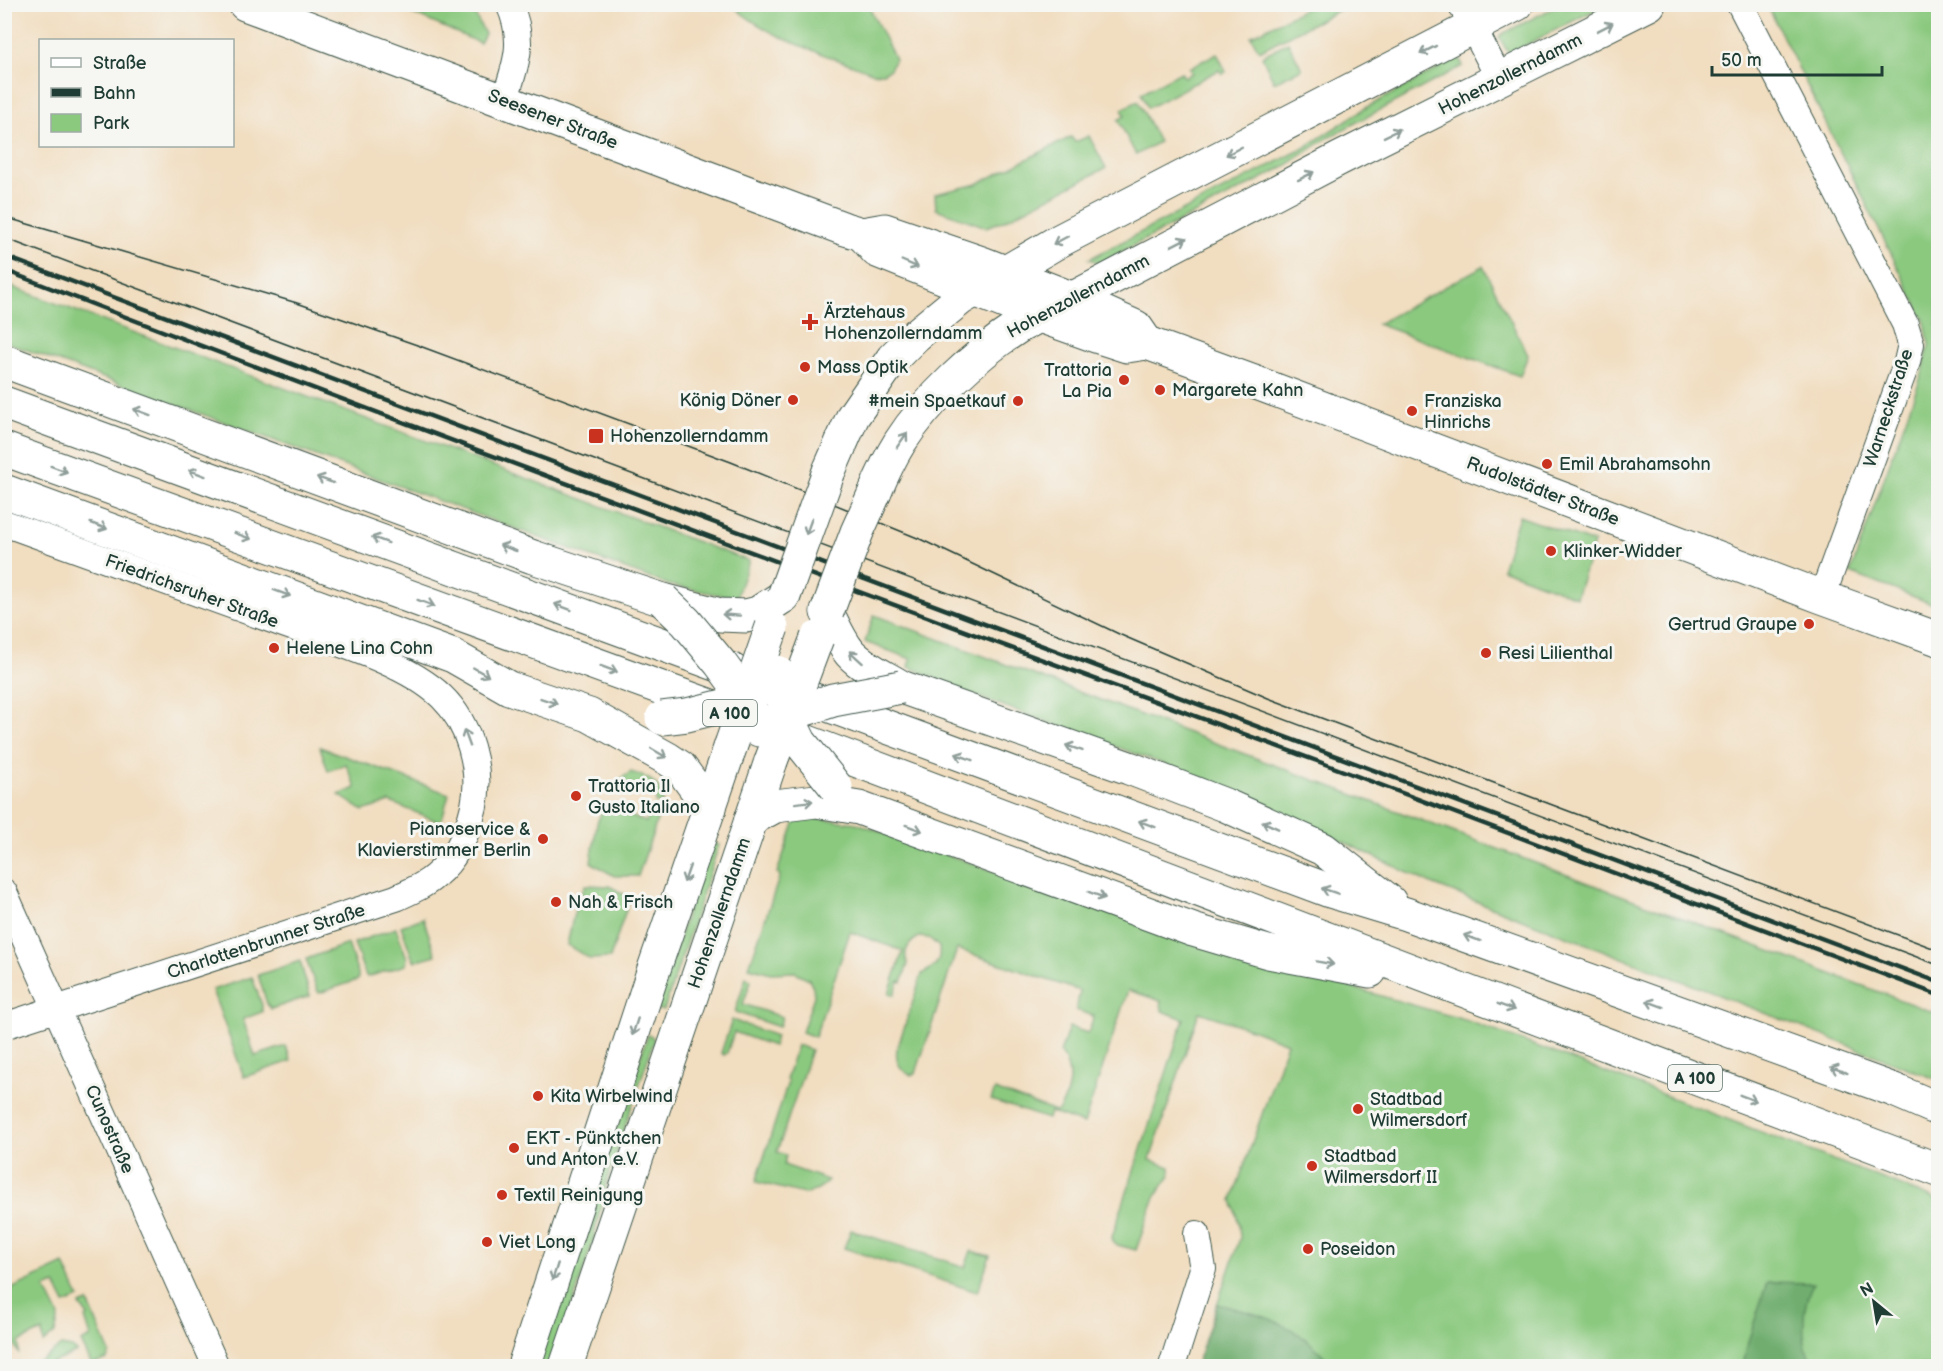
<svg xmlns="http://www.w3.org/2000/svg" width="1943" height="1371" font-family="'Balsamiq Sans',sans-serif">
  <rect width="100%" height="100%" fill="#f6f6f2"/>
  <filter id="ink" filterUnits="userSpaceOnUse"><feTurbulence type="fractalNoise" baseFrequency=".0167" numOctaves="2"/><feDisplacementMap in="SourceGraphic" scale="12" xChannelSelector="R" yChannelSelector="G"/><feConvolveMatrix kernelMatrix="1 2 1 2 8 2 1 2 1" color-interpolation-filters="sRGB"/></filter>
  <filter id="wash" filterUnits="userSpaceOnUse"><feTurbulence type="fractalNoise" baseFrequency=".008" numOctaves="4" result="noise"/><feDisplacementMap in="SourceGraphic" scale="24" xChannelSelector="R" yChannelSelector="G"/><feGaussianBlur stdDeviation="1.35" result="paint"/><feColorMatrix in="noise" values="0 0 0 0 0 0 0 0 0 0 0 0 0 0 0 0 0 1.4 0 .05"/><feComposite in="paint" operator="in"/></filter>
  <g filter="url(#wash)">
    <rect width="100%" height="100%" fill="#f1ddbf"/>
    <g fill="#8bc97f" stroke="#55835a" stroke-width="1.5">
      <path d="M 401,5 L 470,5 L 485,34 L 480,43 L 397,7 Z"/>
      <path d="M 732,5 L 868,5 L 895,59 L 890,69 L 883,73 L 874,73 C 827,55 768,39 732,5 Z"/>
      <path d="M 1312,5 L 1349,5 L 1259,51 L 1251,36 Z"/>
      <path d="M 1559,5 L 1605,5 L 1510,53 L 1507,51 L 1499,37 L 1502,34 Z"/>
      <path d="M 1767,5 L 1938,5 L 1938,606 L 1850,573 L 1923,371 L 1929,345 L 1925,322 Z"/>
      <path d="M 1288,42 L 1302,69 L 1274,82 L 1262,56 Z"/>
      <path d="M 1217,53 L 1226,72 L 1222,74 L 1219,70 L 1148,108 L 1141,93 L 1181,72 L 1184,77 L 1192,73 L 1189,68 Z"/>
      <path d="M 1459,57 L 1463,66 L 1329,137 L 1284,167 L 1100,263 L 1089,259 L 1304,148 L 1364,109 Z"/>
      <path d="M 1138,101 L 1159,142 L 1136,155 L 1118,120 L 1125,116 L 1122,109 Z"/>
      <path d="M 1089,136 L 1106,168 L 1003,221 L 986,227 L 936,209 L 935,194 L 977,184 L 1071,137 L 1075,142 Z"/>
      <path d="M 1483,266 L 1528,355 L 1520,376 L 1377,324 Z"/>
      <path d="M 4,284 L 749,561 L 736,598 L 669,585 L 5,342 Z"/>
      <path d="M 1519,516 L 1594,543 L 1576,597 L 1502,569 Z"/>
      <path d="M 874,615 L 1938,1014 L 1938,1080 L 1429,883 L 1300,821 L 1202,778 L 968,693 L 909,667 L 911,659 L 865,642 Z"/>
      <path d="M 320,747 L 449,794 L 442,819 L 437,821 L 390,802 L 363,811 L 339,795 L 356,788 L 346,764 L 328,771 Z"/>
      <path d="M 631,772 C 650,779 659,780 663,803 L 655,803 L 657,794 L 619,780 Z"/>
      <path d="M 604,806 L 646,822 L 649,816 L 658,818 L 638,876 L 614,876 L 591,862 L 597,823 Z"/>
      <path d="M 798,812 L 810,812 L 814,818 L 857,823 L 1200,944 L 1465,1020 L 1547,1050 L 1938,1200 L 1938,1366 L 1196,1366 L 1240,1238 L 1239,1225 L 1232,1200 L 1287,1043 L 1254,1030 L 1199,1012 L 1150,1160 L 1170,1167 L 1170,1176 L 1156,1195 L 1152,1205 L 1136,1250 L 1114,1244 L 1111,1240 L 1184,1019 L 1162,1011 L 1161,1001 L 1128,990 L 1084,1124 L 1050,1112 L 1048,1119 L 991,1100 L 995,1090 L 1056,1112 L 1059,1110 C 1070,1093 1074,1069 1060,1053 L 1069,1027 L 1088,1033 L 1094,1016 L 1076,1010 L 1080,991 L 957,949 L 916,1073 L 911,1075 C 900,1071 895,1061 897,1049 L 922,974 C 935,967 941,962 939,947 L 929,938 L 919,937 C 908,943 902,953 908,964 L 902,982 L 899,981 L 894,995 L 889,993 L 903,951 L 850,932 L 815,1037 L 802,1032 L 814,996 L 813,987 L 809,979 L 795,972 L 771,973 L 749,967 L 780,875 L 777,873 Z"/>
      <path d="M 709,841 L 719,845 L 664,1010 L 657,1010 Z"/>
      <path d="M 585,885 L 610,886 L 630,898 L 610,958 L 590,959 L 567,945 L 574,913 Z"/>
      <path d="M 423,918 L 436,955 L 415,961 L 412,957 L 401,926 Z"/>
      <path d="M 396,928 L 407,958 L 406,965 L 367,977 L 364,972 L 354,943 Z"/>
      <path d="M 348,944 L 358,974 L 358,980 L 319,993 L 316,988 L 306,959 Z"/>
      <path d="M 300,961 L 310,996 L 271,1009 L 267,1004 L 258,975 Z"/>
      <path d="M 252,977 L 262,1005 L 262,1012 L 243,1019 L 255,1056 L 286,1046 L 291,1061 L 244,1077 L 212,990 Z"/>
      <path d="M 746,977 L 751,981 L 743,1004 L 782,1017 L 779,1027 L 735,1012 Z"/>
      <path d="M 732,1020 L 776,1036 L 773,1046 L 734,1032 L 727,1053 L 724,1055 L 721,1053 Z"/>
      <path d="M 648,1035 L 652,1036 L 654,1041 L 608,1177 L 593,1241 L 553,1366 L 535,1366 Z"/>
      <path d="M 797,1045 L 811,1050 L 777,1152 L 786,1155 L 784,1165 L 828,1180 L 818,1190 L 804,1194 L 756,1182 L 788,1082 L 786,1080 Z"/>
      <path d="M 851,1230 L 965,1267 L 971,1251 L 990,1256 L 977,1292 L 844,1248 Z"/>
      <path d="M 64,1264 L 79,1298 L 65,1304 L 55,1284 L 45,1288 L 59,1316 L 55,1333 L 43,1343 L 42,1331 L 19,1342 L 19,1354 L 5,1327 L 5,1292 Z"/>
      <path d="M 88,1302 L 110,1353 L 107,1359 L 92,1365 L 81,1342 L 91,1337 L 85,1318 L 88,1316 L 80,1305 Z"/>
      <path d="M 61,1346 L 72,1348 L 77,1352 L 45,1366 L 24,1366 L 40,1361 Z"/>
    </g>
    <g fill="#70ad6e" stroke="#487551" stroke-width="1.5">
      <path d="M 1767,1282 L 1813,1283 C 1802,1305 1798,1348 1816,1366 L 1743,1366 L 1748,1342 Z"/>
      <path d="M 1217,1304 C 1255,1313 1287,1320 1316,1348 C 1322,1354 1328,1359 1330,1366 L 1196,1366 Z"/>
    </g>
  </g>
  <g filter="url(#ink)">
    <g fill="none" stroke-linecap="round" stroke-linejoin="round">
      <g stroke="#3e5549" stroke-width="28">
        <g id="minor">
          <path d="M 1461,4 L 1500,80"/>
          <path d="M 1740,4 L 1905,324 L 1911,344 L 1907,362 L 1822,597"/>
          <path d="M 504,101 C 516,65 526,41 509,4"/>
          <path d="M 4,523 C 96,556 187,589 278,622 C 327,640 405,661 442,697 C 469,723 482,769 474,806 C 468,832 457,858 435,876 C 424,886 409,892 396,898 L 4,1026"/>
          <path d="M 4,892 L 216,1366"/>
          <path d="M 1172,1366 L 1203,1269 L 1197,1234"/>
        </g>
      </g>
      <g stroke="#3e5549" stroke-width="35">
        <g id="tertiary">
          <path d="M 245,4 L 845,229 L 862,234 L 885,230 L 982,263 L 1071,298 L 1136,327 L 1147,343"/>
          <path d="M 862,234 L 877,251 L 1037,315 L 1093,335 L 1127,346 L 1147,343 L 1262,385 L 1822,597 L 1938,639"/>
        </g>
      </g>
      <g stroke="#3e5549" stroke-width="35">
        <g id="secondary">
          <path d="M 829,471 L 853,416 L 893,358 L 915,336 L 960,299 L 1059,241 L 1517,4"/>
          <path d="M 875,492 C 882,475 890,458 900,442 C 927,400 975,355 1018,327 L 1339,159 L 1649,4"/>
          <path d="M 524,1366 L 653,972 L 731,745"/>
          <path d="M 566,1366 L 771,761"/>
        </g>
      </g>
      <g stroke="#3e5549" stroke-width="35">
        <g id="motorway">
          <path d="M 4,361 L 533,557 L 663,600 L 720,615 L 746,616 L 758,613 L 784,596"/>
          <path d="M 4,403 L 732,670"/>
          <path d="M 4,449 L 730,713"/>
          <path d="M 4,491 L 453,656 L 509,688 L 589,715 L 668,759 L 680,767 L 710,808"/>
          <path d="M 827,612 C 834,626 840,641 850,653 C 864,668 885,677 901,687 L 1129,768 L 1225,805 L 1323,849 L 1390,902"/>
          <path d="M 809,698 L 1330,891 L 1406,914 L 1894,1090 L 1938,1109"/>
          <path d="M 784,733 L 1938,1170"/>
          <path d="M 751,819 L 775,806 L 816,801 L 859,808 L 1193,930 L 1268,952 L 1370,971"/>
        </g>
      </g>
      <use href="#minor" stroke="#fff" stroke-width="26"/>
      <use href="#tertiary" stroke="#fff" stroke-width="33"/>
      <use href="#secondary" stroke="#fff" stroke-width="33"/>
      <use href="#motorway" stroke="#fff" stroke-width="33"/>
      <g stroke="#1f3d34" stroke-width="1.5">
        <path d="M 4,217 L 297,303 L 417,345 L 731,462 L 920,539 L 1121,635 L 1268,698 L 1938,950"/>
        <path d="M 4,238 L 1938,965"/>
      </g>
      <g stroke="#1f3d34" stroke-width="4.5">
        <path d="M 4,256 L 1938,982"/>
        <path d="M 4,270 C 440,439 879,599 1317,761 C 1524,839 1731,917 1938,995"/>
      </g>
      <g stroke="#3e5549" stroke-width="35" stroke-linecap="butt">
        <g id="secondary-bridge">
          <path d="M 784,596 L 829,471"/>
          <path d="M 827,612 L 857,532 L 875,492"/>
          <path d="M 731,745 L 772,627"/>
          <path d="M 771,761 L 817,638"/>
        </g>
      </g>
      <g stroke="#3e5549" stroke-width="35" stroke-linecap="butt">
        <g id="motorway-bridge">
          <path d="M 663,600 L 686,622 L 720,663 L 747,700 L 759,730 L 787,715 L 833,700 L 901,687"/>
          <path d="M 777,672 L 787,715 L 800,742 L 836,787"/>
          <path d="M 662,718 L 687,715 L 747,700 L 761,687"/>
        </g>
      </g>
      <use href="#secondary-bridge" stroke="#fff" stroke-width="33"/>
      <use href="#motorway-bridge" stroke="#fff" stroke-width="33"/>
    </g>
    <defs><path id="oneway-shaft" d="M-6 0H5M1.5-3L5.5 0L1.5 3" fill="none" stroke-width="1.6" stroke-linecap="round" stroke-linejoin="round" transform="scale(1.5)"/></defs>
    <g stroke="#8f9e9a">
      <use href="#oneway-shaft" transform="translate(1605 27) rotate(-27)"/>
      <use href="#oneway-shaft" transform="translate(1428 50) rotate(153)"/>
      <use href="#oneway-shaft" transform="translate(1392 133) rotate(-26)"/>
      <use href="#oneway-shaft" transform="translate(1234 151) rotate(152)"/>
      <use href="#oneway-shaft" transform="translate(1306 176) rotate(-27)"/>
      <use href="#oneway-shaft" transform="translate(1061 240) rotate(152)"/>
      <use href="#oneway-shaft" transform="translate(1179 242) rotate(-27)"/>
      <use href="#oneway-shaft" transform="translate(910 264) rotate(23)"/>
      <use href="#oneway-shaft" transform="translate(142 412) rotate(-160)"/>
      <use href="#oneway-shaft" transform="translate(902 440) rotate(-55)"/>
      <use href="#oneway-shaft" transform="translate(59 469) rotate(20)"/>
      <use href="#oneway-shaft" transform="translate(197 473) rotate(-160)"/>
      <use href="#oneway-shaft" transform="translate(325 480) rotate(-160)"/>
      <use href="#oneway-shaft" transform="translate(99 526) rotate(20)"/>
      <use href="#oneway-shaft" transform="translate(809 526) rotate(110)"/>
      <use href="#oneway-shaft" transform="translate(243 536) rotate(20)"/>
      <use href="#oneway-shaft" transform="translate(380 540) rotate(-160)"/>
      <use href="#oneway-shaft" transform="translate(508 548) rotate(-160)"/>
      <use href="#oneway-shaft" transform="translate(282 593) rotate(20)"/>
      <use href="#oneway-shaft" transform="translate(426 603) rotate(20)"/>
      <use href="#oneway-shaft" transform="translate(563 607) rotate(-160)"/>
      <use href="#oneway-shaft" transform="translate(731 615) rotate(-176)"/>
      <use href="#oneway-shaft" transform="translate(856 657) rotate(-138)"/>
      <use href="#oneway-shaft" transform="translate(609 669) rotate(20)"/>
      <use href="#oneway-shaft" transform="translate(481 672) rotate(30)"/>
      <use href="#oneway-shaft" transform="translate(549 701) rotate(19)"/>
      <use href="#oneway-shaft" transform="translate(467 738) rotate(-110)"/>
      <use href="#oneway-shaft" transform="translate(1074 748) rotate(-161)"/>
      <use href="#oneway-shaft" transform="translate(659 753) rotate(30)"/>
      <use href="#oneway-shaft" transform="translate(964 757) rotate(-159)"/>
      <use href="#oneway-shaft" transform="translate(804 802) rotate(-7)"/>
      <use href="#oneway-shaft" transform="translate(1147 824) rotate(-160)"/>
      <use href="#oneway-shaft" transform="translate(1270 825) rotate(-156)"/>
      <use href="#oneway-shaft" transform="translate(914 828) rotate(20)"/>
      <use href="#oneway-shaft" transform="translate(687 874) rotate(109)"/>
      <use href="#oneway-shaft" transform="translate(1330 891) rotate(-162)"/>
      <use href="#oneway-shaft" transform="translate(1097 895) rotate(20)"/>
      <use href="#oneway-shaft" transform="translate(1472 938) rotate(-160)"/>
      <use href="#oneway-shaft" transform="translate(1325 963) rotate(10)"/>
      <use href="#oneway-shaft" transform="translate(1655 1004) rotate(-160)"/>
      <use href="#oneway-shaft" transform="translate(1506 1007) rotate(21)"/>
      <use href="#oneway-shaft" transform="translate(635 1027) rotate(108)"/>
      <use href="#oneway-shaft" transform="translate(1839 1070) rotate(-160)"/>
      <use href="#oneway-shaft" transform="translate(1748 1098) rotate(21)"/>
      <use href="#oneway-shaft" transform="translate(555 1272) rotate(108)"/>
    </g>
  </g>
  <g fill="#c8321e" stroke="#f6f6f2" stroke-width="2">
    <path d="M807 313h6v6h6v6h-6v6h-6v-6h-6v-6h6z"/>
    <circle cx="805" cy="367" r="6"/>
    <circle cx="1124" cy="380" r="6"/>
    <circle cx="1160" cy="390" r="6"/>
    <circle cx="793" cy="400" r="6"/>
    <circle cx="1018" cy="401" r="6"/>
    <circle cx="1412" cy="411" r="6"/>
    <rect x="588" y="428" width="16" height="16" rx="3"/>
    <circle cx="1547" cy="464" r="6"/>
    <circle cx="1551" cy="551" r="6"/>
    <circle cx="1809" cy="624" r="6"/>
    <circle cx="274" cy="648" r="6"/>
    <circle cx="1486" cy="653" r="6"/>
    <circle cx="576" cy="796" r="6"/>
    <circle cx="543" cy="839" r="6"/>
    <circle cx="556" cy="902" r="6"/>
    <circle cx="538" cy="1096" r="6"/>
    <circle cx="1358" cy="1109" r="6"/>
    <circle cx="514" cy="1148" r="6"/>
    <circle cx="1312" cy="1166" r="6"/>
    <circle cx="502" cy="1195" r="6"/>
    <circle cx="487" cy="1242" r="6"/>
    <circle cx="1308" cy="1249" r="6"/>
  </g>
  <g text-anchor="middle" stroke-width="6" stroke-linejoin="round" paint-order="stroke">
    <g fill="#f6f6f2" stroke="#60746d" stroke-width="1.5">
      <rect x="703" y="700" width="54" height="26" rx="4.5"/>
      <rect x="1668" y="1065" width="54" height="26" rx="4.5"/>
    </g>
    <g font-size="16" font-weight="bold" fill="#1f3d34">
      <text x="730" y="719">A 100</text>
      <text x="1695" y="1084">A 100</text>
    </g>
    <g font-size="18" fill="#1f3d34" stroke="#f6f6f2">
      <text transform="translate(1510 74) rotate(-27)" y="6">Hohenzollerndamm</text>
      <text transform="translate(553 119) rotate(21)" y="6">Seesener Straße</text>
      <text transform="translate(1078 296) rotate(-28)" y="6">Hohenzollerndamm</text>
      <text transform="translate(1888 408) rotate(-72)" y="6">Warneckstraße</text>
      <text transform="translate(1543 491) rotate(21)" y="6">Rudolstädter Straße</text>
      <text transform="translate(192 591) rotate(20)" y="6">Friedrichsruher Straße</text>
      <text transform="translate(719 913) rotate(-71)" y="6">Hohenzollerndamm</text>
      <text transform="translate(266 941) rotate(-18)" y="6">Charlottenbrunner Straße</text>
      <text transform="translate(110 1129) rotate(66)" y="6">Cunostraße</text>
    </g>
    <g font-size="18" fill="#1f3d34" stroke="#f6f6f2" text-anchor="start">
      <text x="824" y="318">Ärztehaus<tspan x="824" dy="21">Hohenzollerndamm</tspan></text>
      <text x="817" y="373">Mass Optik</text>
      <text x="1112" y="376" text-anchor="end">Trattoria<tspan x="1112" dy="21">La Pia</tspan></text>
      <text x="1172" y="396">Margarete Kahn</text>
      <text x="781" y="406" text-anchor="end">König Döner</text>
      <text x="1006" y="407" text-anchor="end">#mein Spaetkauf</text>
      <text x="1424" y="407">Franziska<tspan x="1424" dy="21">Hinrichs</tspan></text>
      <text x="610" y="442">Hohenzollerndamm</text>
      <text x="1559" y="470">Emil Abrahamsohn</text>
      <text x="1563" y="557">Klinker-Widder</text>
      <text x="1797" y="630" text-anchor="end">Gertrud Graupe</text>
      <text x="286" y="654">Helene Lina Cohn</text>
      <text x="1498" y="659">Resi Lilienthal</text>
      <text x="588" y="792">Trattoria Il<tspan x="588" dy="21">Gusto Italiano</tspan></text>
      <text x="531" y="835" text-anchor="end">Pianoservice &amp;<tspan x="531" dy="21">Klavierstimmer Berlin</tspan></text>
      <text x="568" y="908">Nah &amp; Frisch</text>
      <text x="550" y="1102">Kita Wirbelwind</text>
      <text x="1370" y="1105">Stadtbad<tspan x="1370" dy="21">Wilmersdorf</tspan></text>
      <text x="526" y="1144">EKT - Pünktchen<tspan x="526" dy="21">und Anton e.V.</tspan></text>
      <text x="1324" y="1162">Stadtbad<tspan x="1324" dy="21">Wilmersdorf II</tspan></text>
      <text x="514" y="1201">Textil Reinigung</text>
      <text x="499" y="1248">Viet Long</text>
      <text x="1320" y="1255">Poseidon</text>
    </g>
  </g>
  <rect width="1943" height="1371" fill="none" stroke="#f6f6f2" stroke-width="24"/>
  <rect x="39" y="39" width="195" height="108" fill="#f6f6f2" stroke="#a0aca6" stroke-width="1.5"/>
  <rect x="51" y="58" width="30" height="9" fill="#ffffff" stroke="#a0aca6" stroke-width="1.5"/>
  <text x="93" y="69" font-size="18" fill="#1f3d34">Straße</text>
  <rect x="51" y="88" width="30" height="9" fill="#1f3d34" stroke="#a0aca6" stroke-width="1.5"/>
  <text x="93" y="99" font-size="18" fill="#1f3d34">Bahn</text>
  <rect x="51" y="114" width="30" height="18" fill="#8bc97f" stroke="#a0aca6" stroke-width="1.5"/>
  <text x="93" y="129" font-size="18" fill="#1f3d34">Park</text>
  <g transform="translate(1874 1302) rotate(330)" stroke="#f6f6f2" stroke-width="4.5" paint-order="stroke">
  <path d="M0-4.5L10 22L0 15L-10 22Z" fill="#1f3d34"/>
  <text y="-9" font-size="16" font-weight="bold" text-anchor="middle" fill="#1f3d34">N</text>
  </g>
  <path d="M1712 66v9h170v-9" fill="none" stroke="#1f3d34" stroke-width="3"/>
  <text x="1721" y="66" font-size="18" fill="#1f3d34" stroke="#f6f6f2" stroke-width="4.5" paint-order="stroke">50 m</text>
</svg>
